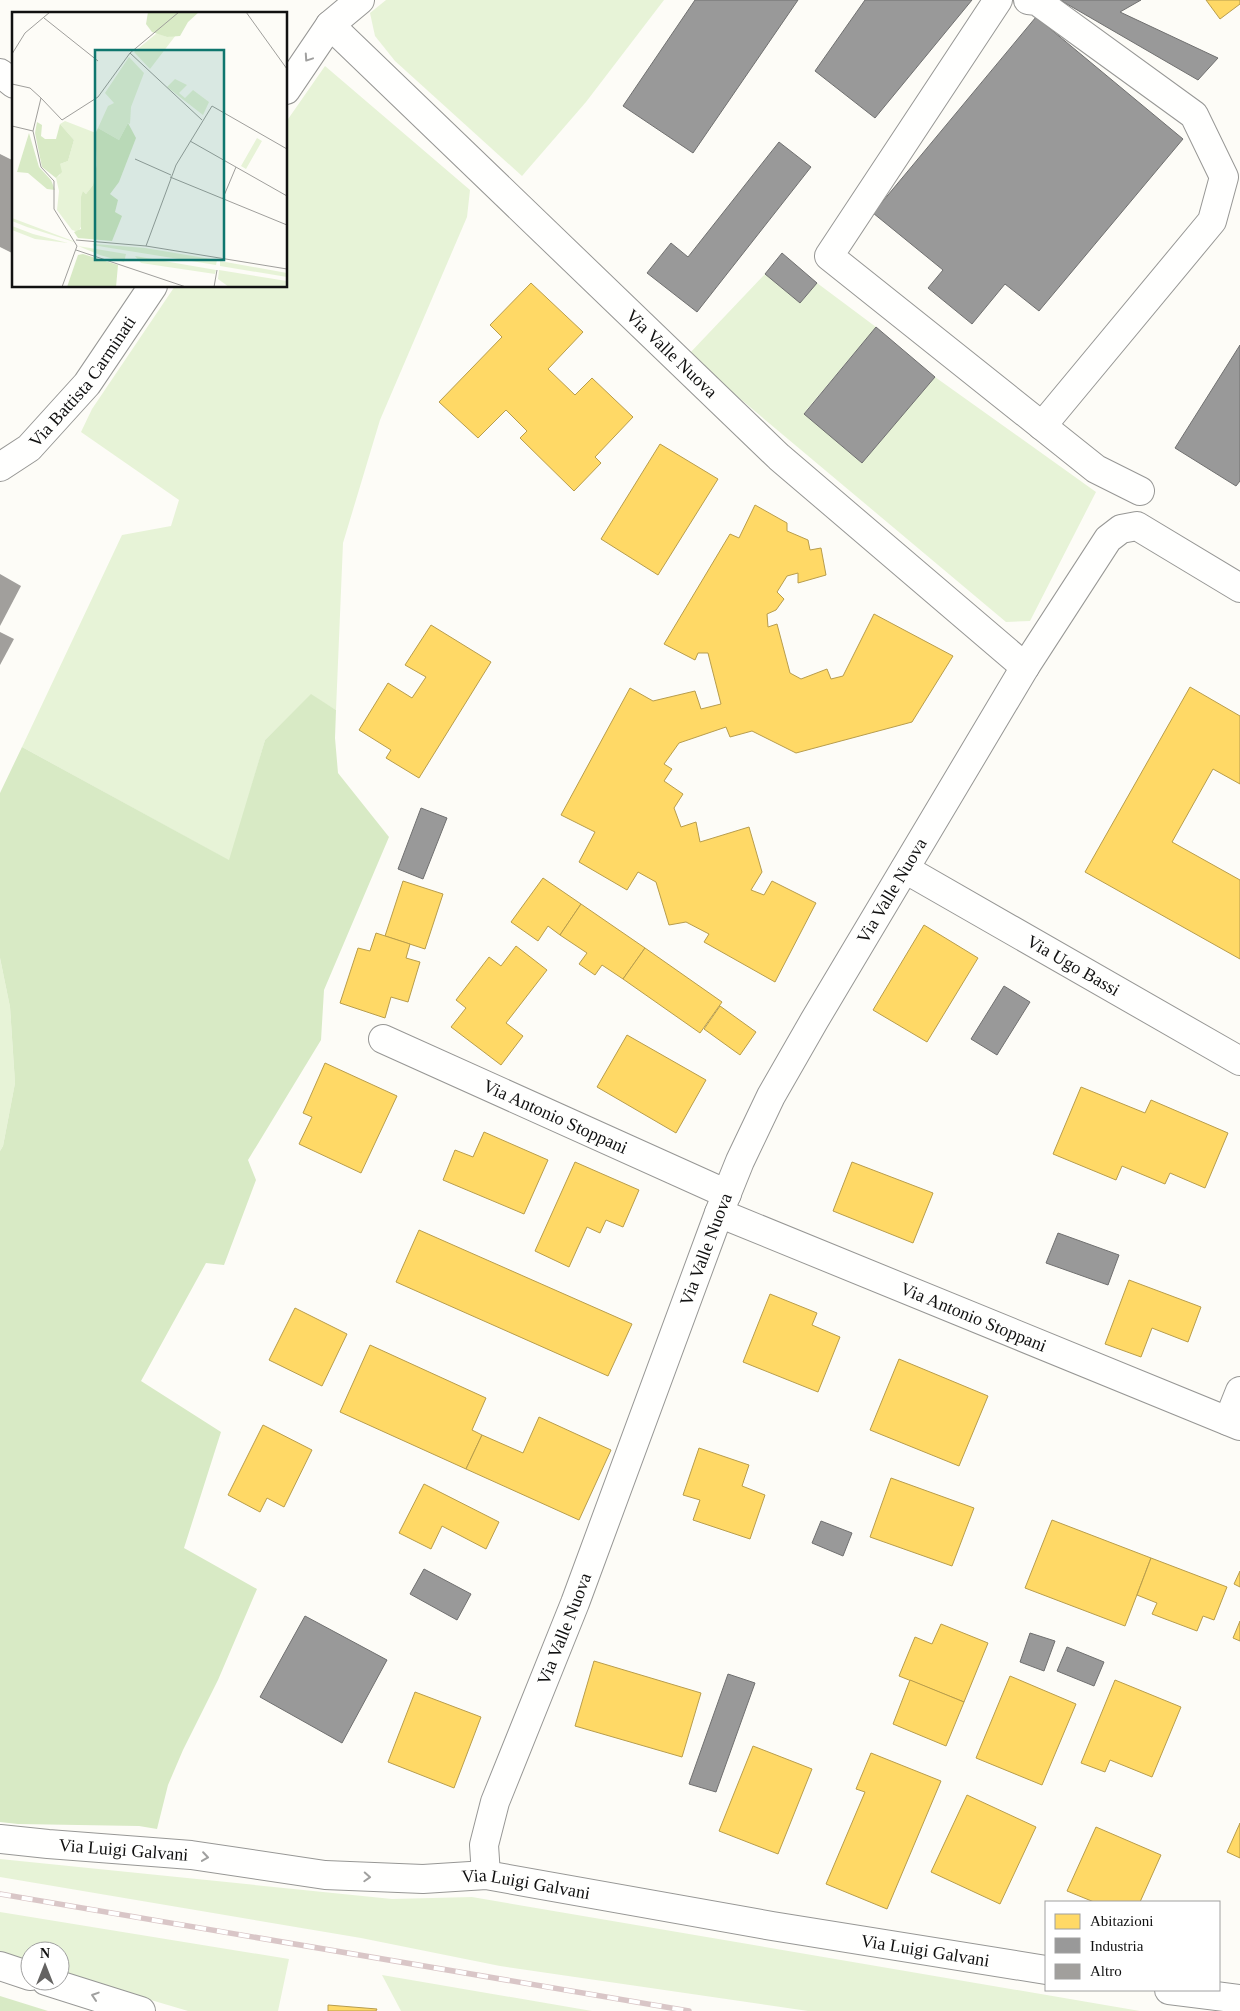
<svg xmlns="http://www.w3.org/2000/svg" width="1240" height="2011" font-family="Georgia,serif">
  <rect width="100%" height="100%" fill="#fdfcf7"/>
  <g fill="#e7f3d7">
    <path d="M 386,0 L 664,0 L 586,102 L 522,176 L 395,61 L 375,36 L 370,13 Z"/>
    <path d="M 325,66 L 470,190 L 467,217 L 380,420 L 343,543 L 336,710 L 311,695 L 265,740 L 230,861 L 22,747 L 122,535 L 171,526 L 179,500 L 81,432 L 92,409 L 175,286 L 286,286 L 286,122 Z"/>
    <path d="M 765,274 L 800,303 L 817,283 L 876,327 L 804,413 L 862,463 L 935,377 L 1096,492 L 1030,621 L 1006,622 L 688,355 Z"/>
    <path d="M 0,958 L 10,1007 L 15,1083 L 3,1146 L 0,1151 Z"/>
    <path d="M 0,1859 L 392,1899 L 472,1897 L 1140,2011 L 808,2011 L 500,1966 L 361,1938 L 0,1877 Z"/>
    <path d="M 0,1912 L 289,1959 L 278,2011 L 188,2011 L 60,1973 L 60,1951 L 30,1951 L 30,1963 L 0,1952 Z"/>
    <path d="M 382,1975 L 592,2011 L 401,2011 Z"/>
  </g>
  <g fill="#d8eac5">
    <path d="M 311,694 L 336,710 L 335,738 L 338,773 L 389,837 L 324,990 L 321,1040 L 248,1160 L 256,1180 L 224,1265 L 206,1263 L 141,1381 L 221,1432 L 184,1548 L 257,1589 L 218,1680 L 183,1750 L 168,1785 L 157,1829 L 139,1826 L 18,1824 L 0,1822 L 0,1151 L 3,1146 L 15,1083 L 10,1007 L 0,958 L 0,793 L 22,747 L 229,860 L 265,740 Z"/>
    <path d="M 0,1996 L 48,2011 L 0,2011 Z"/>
  </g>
  <g fill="#ffd966" stroke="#b89d4c">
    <path d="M 1206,0 L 1240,0 L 1240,4 L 1220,19 Z"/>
    <path d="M 531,283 L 583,332 L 548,369 L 575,395 L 592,378 L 633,417 L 595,457 L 601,463 L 574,491 L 520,438 L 527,431 L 506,410 L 478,438 L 439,402 L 502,337 L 490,325 Z"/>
    <path d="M 660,444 L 718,479 L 658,575 L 601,539 Z"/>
    <path d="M 755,505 L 787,523 L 787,531 L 808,540 L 810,550 L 821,548 L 826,575 L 798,583 L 798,573 L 787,576 L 777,592 L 784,599 L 776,610 L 767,614 L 768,627 L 777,624 L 790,673 L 801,679 L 827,669 L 831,679 L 843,676 L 874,614 L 953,656 L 912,722 L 796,753 L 752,731 L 730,737 L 726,727 L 679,743 L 664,764 L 672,769 L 664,781 L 683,794 L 674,808 L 681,827 L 696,822 L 700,842 L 749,827 L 762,872 L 751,890 L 764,895 L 772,881 L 816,903 L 775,982 L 704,942 L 709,934 L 686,922 L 669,925 L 656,882 L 638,872 L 627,890 L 579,862 L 595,832 L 561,815 L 630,688 L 653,701 L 695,691 L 701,709 L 721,704 L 708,653 L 698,653 L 695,660 L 664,644 L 730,534 L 739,538 Z"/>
    <path d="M 431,625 L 491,662 L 419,778 L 386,758 L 391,750 L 359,730 L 388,683 L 412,698 L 426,677 L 405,665 Z"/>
    <path d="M 1190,687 L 1240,716 L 1240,784 L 1213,769 L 1172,842 L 1240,880 L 1240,959 L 1085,872 Z"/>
    <path d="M 543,878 L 581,904 L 560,935 L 548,926 L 538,941 L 511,922 Z"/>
    <path d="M 403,881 L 443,894 L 425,949 L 385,936 Z"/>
    <path d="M 581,904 L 645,948 L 623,979 L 602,965 L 595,975 L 579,964 L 587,953 L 560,935 Z"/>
    <path d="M 924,925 L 978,958 L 927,1042 L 873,1010 Z"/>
    <path d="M 376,933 L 410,944 L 406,958 L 420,962 L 408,1002 L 391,997 L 385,1018 L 340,1003 L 358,948 L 370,951 Z"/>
    <path d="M 516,946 L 547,970 L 506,1023 L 523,1036 L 501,1065 L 451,1027 L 466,1008 L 456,1000 L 489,957 L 501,966 Z"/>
    <path d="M 645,948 L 722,1002 L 700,1033 L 623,979 Z"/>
    <path d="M 720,1006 L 756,1032 L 740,1055 L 704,1029 Z"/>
    <path d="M 627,1035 L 706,1080 L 676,1133 L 597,1087 Z"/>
    <path d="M 325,1063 L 397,1096 L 361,1173 L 299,1144 L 312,1117 L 303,1113 Z"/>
    <path d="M 1081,1087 L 1145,1113 L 1151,1100 L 1228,1133 L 1205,1188 L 1170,1173 L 1165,1184 L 1122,1166 L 1116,1180 L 1053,1154 Z"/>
    <path d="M 484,1132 L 548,1160 L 524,1214 L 443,1180 L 455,1150 L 473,1157 Z"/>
    <path d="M 575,1162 L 639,1190 L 623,1227 L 606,1220 L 600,1233 L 587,1227 L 569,1267 L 535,1251 Z"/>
    <path d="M 852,1162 L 933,1193 L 913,1243 L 833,1211 Z"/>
    <path d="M 419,1230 L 632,1324 L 608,1376 L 396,1282 Z"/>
    <path d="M 1129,1280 L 1201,1307 L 1188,1342 L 1152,1328 L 1141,1357 L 1105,1344 Z"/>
    <path d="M 770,1294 L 817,1313 L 812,1325 L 840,1337 L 818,1392 L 743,1362 Z"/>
    <path d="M 295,1308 L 347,1334 L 322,1386 L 269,1360 Z"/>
    <path d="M 370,1345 L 486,1398 L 472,1430 L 482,1435 L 466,1469 L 340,1412 Z"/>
    <path d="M 899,1359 L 988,1396 L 959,1466 L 870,1430 Z"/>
    <path d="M 539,1417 L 611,1450 L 579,1520 L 466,1469 L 482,1435 L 523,1453 Z"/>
    <path d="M 263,1425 L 312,1450 L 284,1507 L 267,1498 L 260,1512 L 228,1495 Z"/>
    <path d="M 699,1448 L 749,1465 L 742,1486 L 765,1495 L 750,1539 L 693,1520 L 700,1500 L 683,1495 Z"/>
    <path d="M 891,1478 L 974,1508 L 952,1566 L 870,1537 Z"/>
    <path d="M 424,1484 L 499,1522 L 486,1549 L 442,1526 L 431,1549 L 399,1533 Z"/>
    <path d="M 1052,1520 L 1151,1558 L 1125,1626 L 1025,1588 Z"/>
    <path d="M 1151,1558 L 1227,1587 L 1214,1620 L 1203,1616 L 1197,1631 L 1152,1614 L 1157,1603 L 1137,1595 Z"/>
    <path d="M 1240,1571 L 1240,1587 L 1234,1584 Z"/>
    <path d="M 1240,1621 L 1240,1641 L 1233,1638 Z"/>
    <path d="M 941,1624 L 988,1643 L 964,1702 L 899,1676 L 915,1637 L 932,1644 Z"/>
    <path d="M 594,1661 L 701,1693 L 682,1757 L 575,1726 Z"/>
    <path d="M 1010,1676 L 1076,1704 L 1042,1785 L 976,1758 Z"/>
    <path d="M 910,1680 L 964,1702 L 946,1746 L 893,1724 Z"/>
    <path d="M 1115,1680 L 1181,1707 L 1152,1777 L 1110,1760 L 1105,1772 L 1081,1763 Z"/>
    <path d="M 415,1692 L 481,1717 L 454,1788 L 388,1762 Z"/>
    <path d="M 753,1746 L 812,1769 L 778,1854 L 719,1831 Z"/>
    <path d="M 871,1753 L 941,1781 L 887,1909 L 826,1884 L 865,1792 L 856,1789 Z"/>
    <path d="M 967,1795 L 1036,1827 L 1000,1904 L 931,1872 Z"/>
    <path d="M 1240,1823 L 1240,1858 L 1227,1852 Z"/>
    <path d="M 1096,1827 L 1161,1855 L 1140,1902 L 1094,1902 L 1067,1891 Z"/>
    <path d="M 328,2005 L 377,2009 L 376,2011 L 328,2011 Z"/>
  </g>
  <g fill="#999" stroke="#707070">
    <path d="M 695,0 L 798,0 L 693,153 L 623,106 Z"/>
    <path d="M 865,0 L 972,0 L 875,118 L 815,71 Z"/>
    <path d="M 1060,0 L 1141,0 L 1120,12 L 1218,58 L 1198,80 Z"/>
    <path d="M 1036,17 L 1183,139 L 1039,311 L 1005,284 L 972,324 L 928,288 L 943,270 L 873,213 Z"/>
    <path d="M 779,142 L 811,167 L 697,312 L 647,273 L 671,243 L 688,257 Z"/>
    <path d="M 782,253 L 817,283 L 800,303 L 765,274 Z"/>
    <path d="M 876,327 L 935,377 L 862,463 L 804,414 Z"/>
    <path d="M 1240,345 L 1240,481 L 1236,486 L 1175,448 Z"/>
    <path d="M 421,808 L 447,818 L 423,879 L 398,869 Z"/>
    <path d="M 1004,986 L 1030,1002 L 997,1055 L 971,1039 Z"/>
    <path d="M 1058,1233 L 1119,1255 L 1108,1285 L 1046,1263 Z"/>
    <path d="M 821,1521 L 852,1533 L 843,1556 L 812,1543 Z"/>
    <path d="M 424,1569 L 471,1594 L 457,1620 L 410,1594 Z"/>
    <path d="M 305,1616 L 387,1660 L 342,1743 L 260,1697 Z"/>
    <path d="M 1030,1633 L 1055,1641 L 1044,1671 L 1020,1662 Z"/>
    <path d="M 1067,1647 L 1104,1662 L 1094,1686 L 1057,1671 Z"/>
    <path d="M 728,1674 L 755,1683 L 716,1792 L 689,1784 Z"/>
  </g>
  <g fill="#a19f9c">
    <path d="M 0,154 L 14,161 L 14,254 L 0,247 Z"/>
    <path d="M 0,574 L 21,586 L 0,626 Z"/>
    <path d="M 0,632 L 14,639 L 0,665 Z"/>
  </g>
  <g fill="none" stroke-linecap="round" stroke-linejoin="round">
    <g stroke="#979795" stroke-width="30">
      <g id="minor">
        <path d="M 998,0 L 829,256 L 1096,469 L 1140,491"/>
        <path d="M 1028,0 L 1037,1 L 1194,115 L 1224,177 L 1212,221 L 1042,426"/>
        <path id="s1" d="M 330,25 L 779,457 L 1025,667"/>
        <path d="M 0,73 L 14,84"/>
        <path d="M 286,90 L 330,25 L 360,0"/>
        <path id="s2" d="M 0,467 L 29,448 L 87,384 L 153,286"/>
        <path id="s3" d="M 905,869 L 1240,1061"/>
        <path id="s4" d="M 383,1039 L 727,1194"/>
        <path id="s5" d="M 719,1213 L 1240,1426"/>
        <path d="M 1228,1421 L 1240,1391"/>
        <path id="s6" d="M 0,1839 L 48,1844 L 191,1855 L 325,1875 L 423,1879 L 486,1875 L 772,1926 L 1046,1970"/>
        <path id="s7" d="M 486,1875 L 484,1845 L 495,1802 L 575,1603 L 719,1213 L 740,1161 L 771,1096 L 814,1021 L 1025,667 L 1108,539 L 1121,529 L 1137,526 L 1240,588"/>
        <path d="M 0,1966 L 30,1976"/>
        <path d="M 46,1981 L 141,2011"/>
        <path d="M 1169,1990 L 1240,1999"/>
      </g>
    </g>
    <use href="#minor" stroke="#fffffe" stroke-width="28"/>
    <g stroke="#d9c6c7" stroke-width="5.5">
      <path id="rail" d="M 0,1894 L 689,2011"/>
    </g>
    <use href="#rail" stroke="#fff" stroke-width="4" stroke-dasharray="11" stroke-linecap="butt"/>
  </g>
  <defs><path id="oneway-chevron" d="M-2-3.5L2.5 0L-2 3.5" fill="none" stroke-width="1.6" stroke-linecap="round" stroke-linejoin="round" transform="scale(1.25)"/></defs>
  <g stroke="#a0a09f">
    <use href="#oneway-chevron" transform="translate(308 58) rotate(124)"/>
    <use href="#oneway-chevron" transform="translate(205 1857) rotate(8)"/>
    <use href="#oneway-chevron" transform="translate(367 1877) rotate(3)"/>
    <use href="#oneway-chevron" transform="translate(95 1996) rotate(-162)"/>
  </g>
  <g text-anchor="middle" stroke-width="5" stroke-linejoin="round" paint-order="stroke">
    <g font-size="18" fill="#111" stroke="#fff">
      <text dy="6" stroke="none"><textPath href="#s1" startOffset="474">Via Valle Nuova</textPath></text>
      <text dy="6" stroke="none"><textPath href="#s2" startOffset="120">Via Battista Carminati</textPath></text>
      <text dy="6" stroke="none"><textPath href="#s7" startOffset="1071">Via Valle Nuova</textPath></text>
      <text dy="6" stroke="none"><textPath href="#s3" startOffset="194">Via Ugo Bassi</textPath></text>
      <text dy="6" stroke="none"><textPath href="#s4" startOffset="189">Via Antonio Stoppani</textPath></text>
      <text dy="6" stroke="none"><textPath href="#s7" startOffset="666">Via Valle Nuova</textPath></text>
      <text dy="6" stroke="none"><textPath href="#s5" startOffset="275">Via Antonio Stoppani</textPath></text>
      <text dy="6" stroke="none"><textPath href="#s7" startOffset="261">Via Valle Nuova</textPath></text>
      <text dy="6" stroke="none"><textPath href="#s6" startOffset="124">Via Luigi Galvani</textPath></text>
      <text dy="6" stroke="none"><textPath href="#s6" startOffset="529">Via Luigi Galvani</textPath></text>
      <text dy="6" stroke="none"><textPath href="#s6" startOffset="934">Via Luigi Galvani</textPath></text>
    </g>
  </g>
  <g transform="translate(12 12)">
    <rect width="275" height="275" fill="#fdfcf7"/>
    <path d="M 145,21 L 155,25 L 164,23 L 138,57 L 122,40 ZM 117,45 L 132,61 L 119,95 L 118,112 L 116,111 L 107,128 L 86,116 L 96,94 L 102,91 L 93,81 ZM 163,67 L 175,73 L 167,81 L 173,86 L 181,78 L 197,90 L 191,103 L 155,75 ZM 53,109 L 84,121 L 85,151 L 81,173 L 74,182 L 71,179 L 70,213 L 66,220 L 60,218 L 45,198 L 47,179 L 44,166 L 48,163 L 48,152 L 56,149 L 62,128 L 48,112 ZM 245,126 L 250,129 L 234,157 L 229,154 ZM 0,206 L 61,229 L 62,230 L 15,215 L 0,209 ZM 0,214 L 21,222 L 56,231 L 23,227 L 0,218 ZM 83,232 L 133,236 L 205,248 L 204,253 L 80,233 ZM 66,234 L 114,242 L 112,250 L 88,243 ZM 123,244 L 204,258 L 203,262 L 129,251 ZM 208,249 L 275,261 L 275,265 L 208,254 ZM 207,258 L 275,269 L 275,275 L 217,275 L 206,267 Z" fill="#e7f3d7"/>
    <path d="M 136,0 L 187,0 L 176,10 L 168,24 L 155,25 L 140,20 L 134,12 ZM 25,110 L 30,113 L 29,124 L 33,127 L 44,127 L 48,112 L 62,128 L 56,149 L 48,152 L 50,160 L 44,166 L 30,155 L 23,121 ZM 116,111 L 124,126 L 107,170 L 98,182 L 106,188 L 103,200 L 110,204 L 100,229 L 66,226 L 62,220 L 69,217 L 69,185 L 71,179 L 74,182 L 81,173 L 85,151 L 83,122 L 86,116 L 107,128 ZM 17,121 L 27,155 L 39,168 L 43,178 L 35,177 L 16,161 L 5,160 ZM 71,242 L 106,253 L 104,275 L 55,275 L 66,243 Z" fill="#d8eac5"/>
    <path fill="none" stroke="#9f9e9b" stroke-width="1" d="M 234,0 L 275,57M 32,6 L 86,49M 118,41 L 190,108M 0,42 L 13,21 L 38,0M 0,72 L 18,76 L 29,86 L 21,119 L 29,155 L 42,169 L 42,197 L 65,234 L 50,275M 29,86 L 50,108 L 86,85 L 118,41 L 167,0M 0,114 L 21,119M 178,129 L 275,184M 123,147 L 159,163M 158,165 L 275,213M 211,186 L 224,155M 64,228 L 134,234 L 275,257M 134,234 L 164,153 L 200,94 L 275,137M 64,238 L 174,275M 202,275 L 205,258"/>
    <path fill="#0f766e" fill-opacity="0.15" stroke="#0f766e" stroke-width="2.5" d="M 83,38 L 212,38 L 212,248 L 83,248 Z"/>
    <rect width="275" height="275" fill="none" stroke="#111" stroke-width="2.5"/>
  </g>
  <rect x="1045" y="1901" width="175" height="90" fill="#ffffff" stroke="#a0a0a0"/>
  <rect x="1055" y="1914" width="25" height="15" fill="#ffd966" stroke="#a0a0a0"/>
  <text x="1090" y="1926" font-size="15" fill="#111111">Abitazioni</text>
  <rect x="1055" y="1938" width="25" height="15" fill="#999999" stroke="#a0a0a0"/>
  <text x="1090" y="1951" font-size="15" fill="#111111">Industria</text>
  <rect x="1055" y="1964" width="25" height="15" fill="#a19f9c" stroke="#a0a0a0"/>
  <text x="1090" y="1976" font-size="15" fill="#111111">Altro</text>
  <g transform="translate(45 1966)"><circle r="24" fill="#ffffff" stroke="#a0a0a0"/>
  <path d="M0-4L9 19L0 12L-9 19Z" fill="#646362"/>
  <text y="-8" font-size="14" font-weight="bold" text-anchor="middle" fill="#111111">N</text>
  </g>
</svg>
